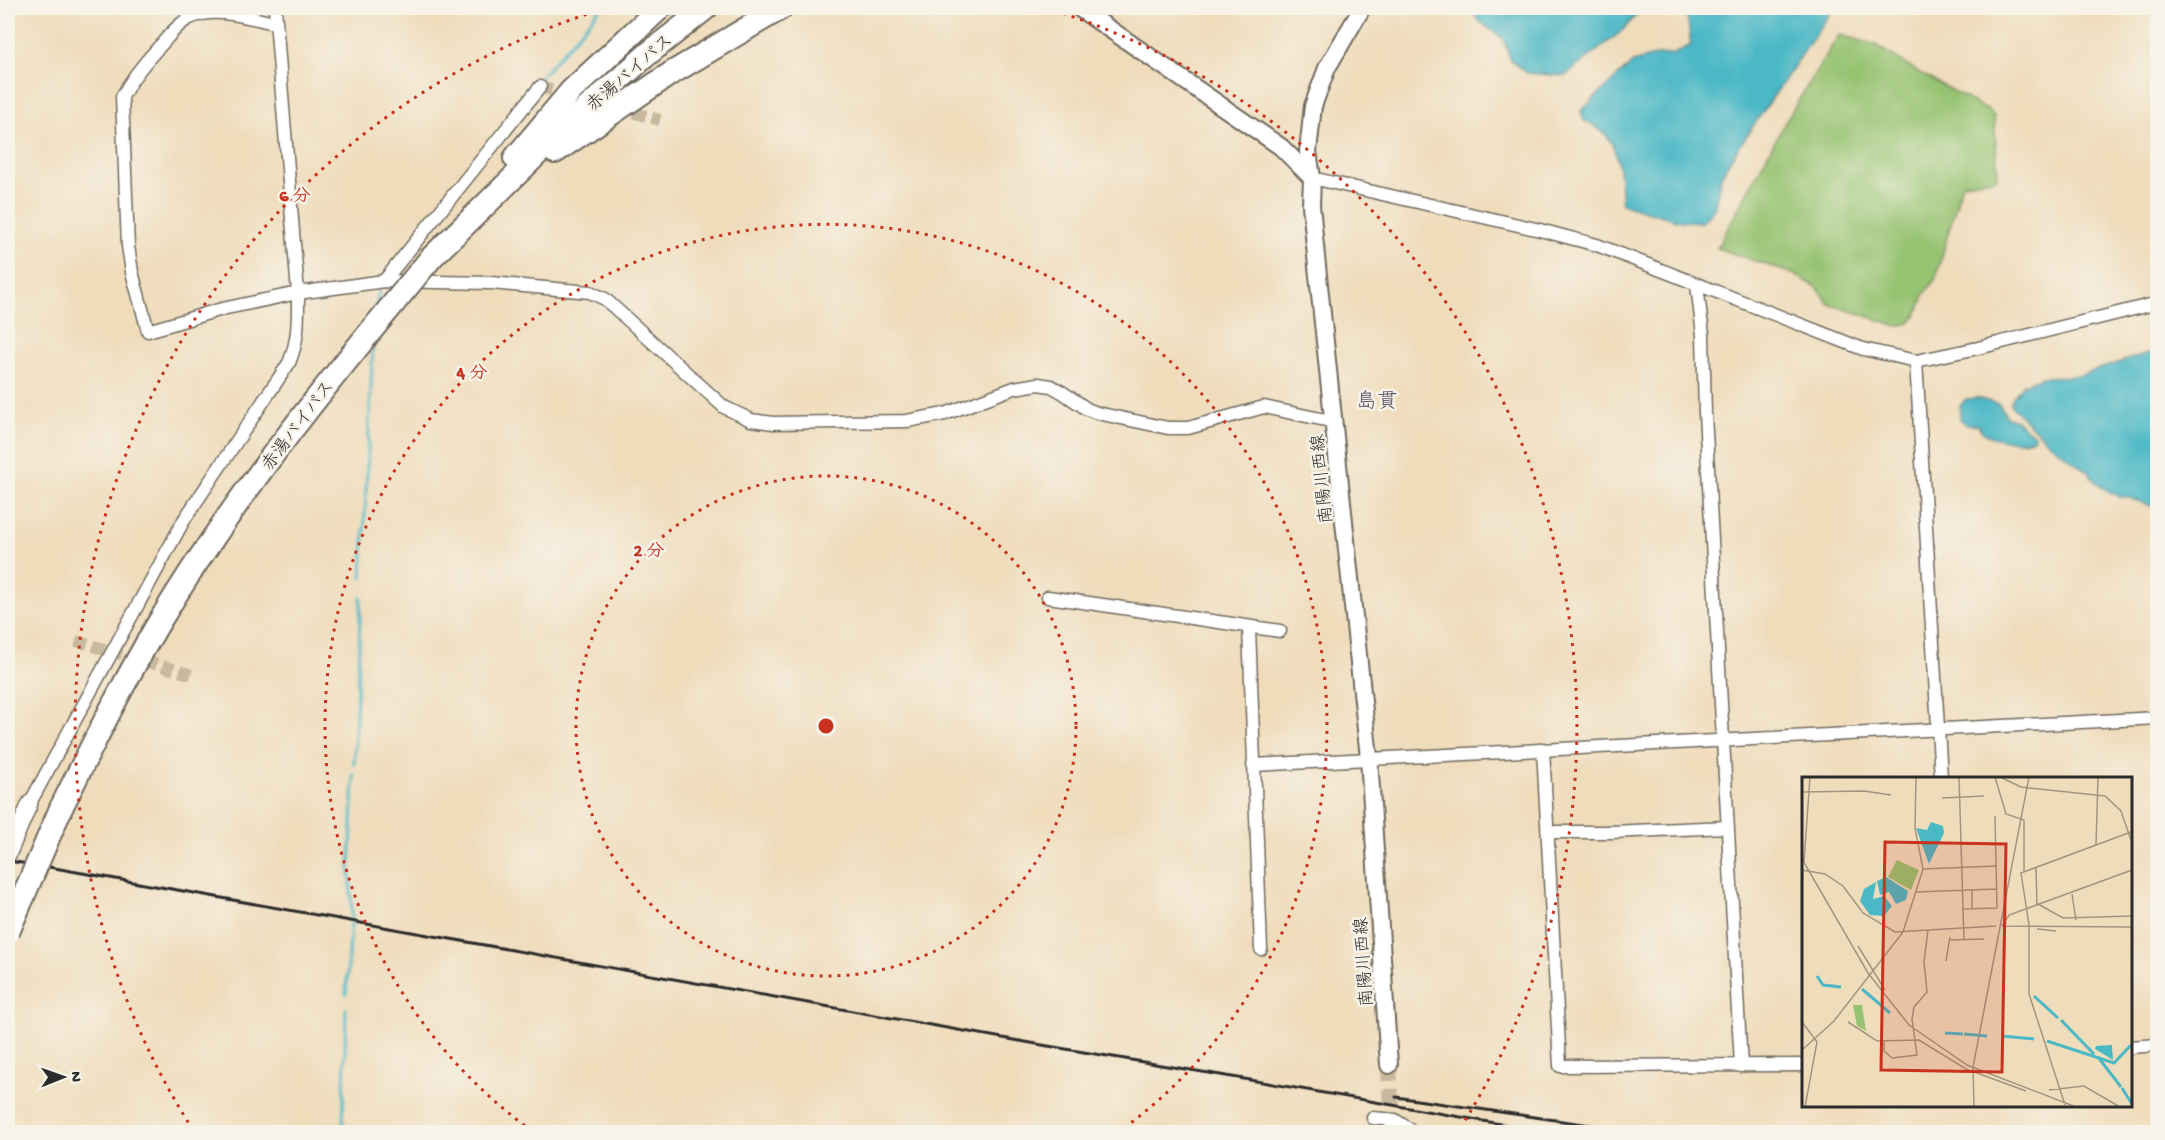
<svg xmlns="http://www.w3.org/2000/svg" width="2165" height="1140" font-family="'Gochi Hand','Klee One',sans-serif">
  <rect width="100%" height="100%" fill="#f7f3e8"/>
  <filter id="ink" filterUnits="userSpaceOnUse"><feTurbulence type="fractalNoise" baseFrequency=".0167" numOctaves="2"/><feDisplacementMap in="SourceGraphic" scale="12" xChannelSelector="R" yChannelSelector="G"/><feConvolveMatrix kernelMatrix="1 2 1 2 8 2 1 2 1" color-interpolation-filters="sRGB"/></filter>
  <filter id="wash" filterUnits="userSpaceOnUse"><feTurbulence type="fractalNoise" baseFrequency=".008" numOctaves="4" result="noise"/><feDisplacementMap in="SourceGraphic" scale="24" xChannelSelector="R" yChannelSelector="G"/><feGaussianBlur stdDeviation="1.35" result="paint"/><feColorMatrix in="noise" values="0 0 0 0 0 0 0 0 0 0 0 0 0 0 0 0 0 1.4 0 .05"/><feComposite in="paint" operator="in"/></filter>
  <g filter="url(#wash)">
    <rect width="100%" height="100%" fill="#efdcbb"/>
    <path fill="#96c371" stroke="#60774e" stroke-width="1.5" d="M 1839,35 L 1874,44 L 1918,72 L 1989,111 L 1994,116 L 1998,177 L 1993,179 L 1962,183 L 1936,278 L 1924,295 L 1917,315 L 1910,323 L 1898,326 L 1829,304 L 1817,287 L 1793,274 L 1717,248 L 1787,119 Z"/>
    <g fill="#4bb8c6" stroke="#3b7278" stroke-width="1.5">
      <path d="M 1470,8 L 1643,8 L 1622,31 L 1565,76 L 1527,73 L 1511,60 L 1503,39 L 1478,20 Z"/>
      <path d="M 1684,8 L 1829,8 L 1831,12 L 1730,160 L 1721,177 L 1714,209 L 1702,222 L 1680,221 L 1622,204 C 1618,169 1623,135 1584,121 L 1581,111 L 1633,62 L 1658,55 L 1674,54 L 1691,45 L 1687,15 Z"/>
      <path d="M 2157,350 L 2158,350 L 2157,508 L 2127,497 L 2119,497 L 2098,485 L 2088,472 L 2048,442 L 2010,405 L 2013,397 L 2024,384 L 2042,377 L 2078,376 Z"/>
      <path d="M 1976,398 L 1999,404 L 2007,417 L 2016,420 L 2034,435 L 2034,438 C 2022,443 1995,441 1984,433 C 1983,433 1978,426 1977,425 L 1966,424 L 1960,419 L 1960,406 L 1966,399 Z"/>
    </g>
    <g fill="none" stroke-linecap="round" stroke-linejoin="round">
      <g stroke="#4bb8c6" stroke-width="3">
        <path d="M 540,78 L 601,8"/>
        <path d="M 508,117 L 527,94"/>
        <path d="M 375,311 L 380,287"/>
        <path d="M 362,578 L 373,343"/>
        <path d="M 354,764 L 361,597"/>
        <path d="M 346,994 L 352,912 L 350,869 L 354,775"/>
        <path d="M 343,1127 L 346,1009"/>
      </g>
    </g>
  </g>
  <g filter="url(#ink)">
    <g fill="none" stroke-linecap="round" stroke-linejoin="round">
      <g stroke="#c8b99e" stroke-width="12" stroke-dasharray="12 6" stroke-linecap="butt">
        <path d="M 540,87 L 597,103"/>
        <path d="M 617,108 L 660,120"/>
        <path d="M 76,641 L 193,675"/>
      </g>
      <path stroke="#c8b99e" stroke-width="16" stroke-dasharray="16 8" stroke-linecap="butt" d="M 1389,1065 L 1392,1130"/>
      <g stroke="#70695d" stroke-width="15">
        <g id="minor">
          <path d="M 275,23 C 249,18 214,5 188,19 C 176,25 167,39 158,48 C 144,63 131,79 122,97 L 128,246 L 132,272 L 148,331 L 222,309 L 298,293 L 384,281 L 491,283 L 590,292 L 605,299 L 724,407 L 751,420 L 773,423 L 907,421 L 945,414 L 1014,388 L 1038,384 L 1051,386 L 1062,392 L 1087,409 L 1097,413 L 1168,428 L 1188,428 L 1264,407 L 1335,422"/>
          <path d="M 1312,178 L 1540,230 L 1597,245 L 1863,349 L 1916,361 L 1978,348 L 2158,303"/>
          <path d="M 384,281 L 540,87"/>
          <path d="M 1697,285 L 1703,335 L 1705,414 L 1741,1066"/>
          <path d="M 1916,361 L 1941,778"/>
          <path d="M 1048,597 L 1280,631"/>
          <path d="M 1249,628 L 1261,949"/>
          <path d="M 1543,749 L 1560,1066 L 1804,1065"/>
          <path d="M 1253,765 L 2158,718"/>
          <path d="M 30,803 L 184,520 L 289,363 C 299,339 298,318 298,293 L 275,8"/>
          <path d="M 1548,832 L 1611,832 L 1727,827"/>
          <path d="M 2130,1047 L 2158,1045"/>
          <path d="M 1373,1118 L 1395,1120 L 1414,1132"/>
        </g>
      </g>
      <g stroke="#70695d" stroke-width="18">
        <path id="tertiary" d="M 8,855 L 30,803"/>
      </g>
      <g stroke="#70695d" stroke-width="20">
        <g id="secondary">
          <path d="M 1079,8 L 1281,147 L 1312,178"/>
          <path d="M 1362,8 L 1327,68 L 1313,106 L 1308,151 L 1312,178 L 1311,205 L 1317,266 L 1369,758 L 1389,1065"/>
          <path d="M 1392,1130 L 1392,1132"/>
        </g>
      </g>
      <g stroke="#70695d" stroke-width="26">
        <g id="motorway">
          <path d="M 555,152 L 670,74 L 781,8"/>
          <path d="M 515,158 L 571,91 L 660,8"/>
          <path d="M 431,258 L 560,132 L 649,53 L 706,8"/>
          <path d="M 61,808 C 92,746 123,683 158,624 C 225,512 306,409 389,309"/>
        </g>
      </g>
      <use href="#minor" stroke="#fff" stroke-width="12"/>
      <use href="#tertiary" stroke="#fff" stroke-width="15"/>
      <use href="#secondary" stroke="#fff" stroke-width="16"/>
      <use href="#motorway" stroke="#fff" stroke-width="22"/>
      <g stroke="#2b2b2b" stroke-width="3">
        <path d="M 8,861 L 49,867 L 1042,1045 L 1262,1082 L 1546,1132"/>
        <path d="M 1396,1097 L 1639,1132"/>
      </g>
      <g stroke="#70695d" stroke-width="26" stroke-linecap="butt">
        <g id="motorway-bridge">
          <path d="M 389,309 L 431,258"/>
          <path d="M 8,932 L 61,808"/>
        </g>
      </g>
      <use href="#motorway-bridge" stroke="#fff" stroke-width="22"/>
    </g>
  </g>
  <g fill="none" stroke="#c8321e" stroke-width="3" stroke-dasharray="3 6">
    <circle cx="826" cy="726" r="250"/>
    <path d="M532 1131A501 501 0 1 1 1120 1131"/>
    <path d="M193 1130A751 751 0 0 1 606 8M1046 8A751 751 0 0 1 1459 1130"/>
  </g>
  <g text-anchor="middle" stroke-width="5" stroke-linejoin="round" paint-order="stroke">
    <g font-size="18" fill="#2b2b2b" stroke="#f7f3e8">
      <text transform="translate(629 72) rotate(-41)" y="6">赤湯バイパス</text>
      <text transform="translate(297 425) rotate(-53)" y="6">赤湯バイパス</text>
      <text transform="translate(1321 479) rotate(-96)" y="6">南陽川西線</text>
      <text transform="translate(1363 962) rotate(-94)" y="6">南陽川西線</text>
    </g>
    <g font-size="21" fill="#5b5266" stroke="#f7f3e8">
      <text x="1377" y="407">島貫</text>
    </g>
  </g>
  <g transform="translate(1802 777)">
    <rect width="330" height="330" fill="#efdcbb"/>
    <path d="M 95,83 L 117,93 L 109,113 L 86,100 ZM 51,228 L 60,228 L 64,254 L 55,249 Z" fill="#96c371"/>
    <path d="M 129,45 L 141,49 L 142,56 L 127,87 L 114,51 L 125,53 ZM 84,100 L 106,114 L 104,123 L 94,127 L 87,115 L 78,118 L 75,104 ZM 74,105 L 71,122 L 82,119 L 90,129 L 82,139 L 68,138 L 58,124 L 62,112 ZM 310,268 L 311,283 L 293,272 L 294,269 Z" fill="#4bb8c6"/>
    <path fill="none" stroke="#4bb8c6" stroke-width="3" d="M 15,199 L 21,208 L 39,210M 60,212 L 88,236M 232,219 L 256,241M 259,243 L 292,277M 143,256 L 161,257M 162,257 L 185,259M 200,259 L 232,262M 245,264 L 312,286 L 329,268M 296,280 L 319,310M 320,311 L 330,327"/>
    <path fill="none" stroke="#a19581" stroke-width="1.5" d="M 157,0 L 162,163M 193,0 L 204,37 L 222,43 L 222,95M 198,0 L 219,10 L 303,19 L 319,34 L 330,66M 0,15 L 62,14 L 89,18M 140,21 L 182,19M 294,68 L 296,0M 0,82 L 66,196 L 107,248 L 165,288 L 274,330M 2,85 L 8,0M 234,91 L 235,128M 121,92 L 195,89M 0,93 L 23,97 L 41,109 L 61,136 L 93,155 L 194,149M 170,113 L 170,132M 0,115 L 1,93M 113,115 L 195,112M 270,117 L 274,143M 236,127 L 261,141 L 330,139M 161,132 L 195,131 L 193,39M 200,149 L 207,138 L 330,93M 201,149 L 330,150M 235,152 L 254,154M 101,155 L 121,92 L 113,51 L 114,0M 148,163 L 182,162M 56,169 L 83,213M 144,184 L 148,160M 0,245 L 15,265 L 3,330M 46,245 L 75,264 L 117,263 L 164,292 L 224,314M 82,264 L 82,274 L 90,281 L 115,278 L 110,242 L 112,230 L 125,215 L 122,185 L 126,153M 0,273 L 32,244 L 101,155M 247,313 L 282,309 L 318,330M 263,328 L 227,217 L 227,148 L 219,96 L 329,55M 172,330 L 171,290 L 227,0"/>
    <path fill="#c8321e" fill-opacity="0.15" stroke="#c8321e" stroke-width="3" d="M 83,65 L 204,67 L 200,295 L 79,293 Z"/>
    <rect width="330" height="330" fill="none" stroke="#2b2b2b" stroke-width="3"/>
  </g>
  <circle cx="826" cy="726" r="9" fill="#c8321e" stroke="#f7f3e8" stroke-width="3"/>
  <g font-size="18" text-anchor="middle" font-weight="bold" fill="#c8321e" stroke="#f7f3e8" stroke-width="5" stroke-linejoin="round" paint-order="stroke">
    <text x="295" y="201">6 分</text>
    <text x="472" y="378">4 分</text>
    <text x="649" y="556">2 分</text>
  </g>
  <rect width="2165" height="1140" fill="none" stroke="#f7f3e8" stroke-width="30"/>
  <g transform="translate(63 1077) rotate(89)" stroke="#f7f3e8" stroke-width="4.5" paint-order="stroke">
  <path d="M0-4.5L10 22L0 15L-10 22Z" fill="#2b2b2b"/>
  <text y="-9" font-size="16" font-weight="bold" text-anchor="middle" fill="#2b2b2b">N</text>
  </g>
</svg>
